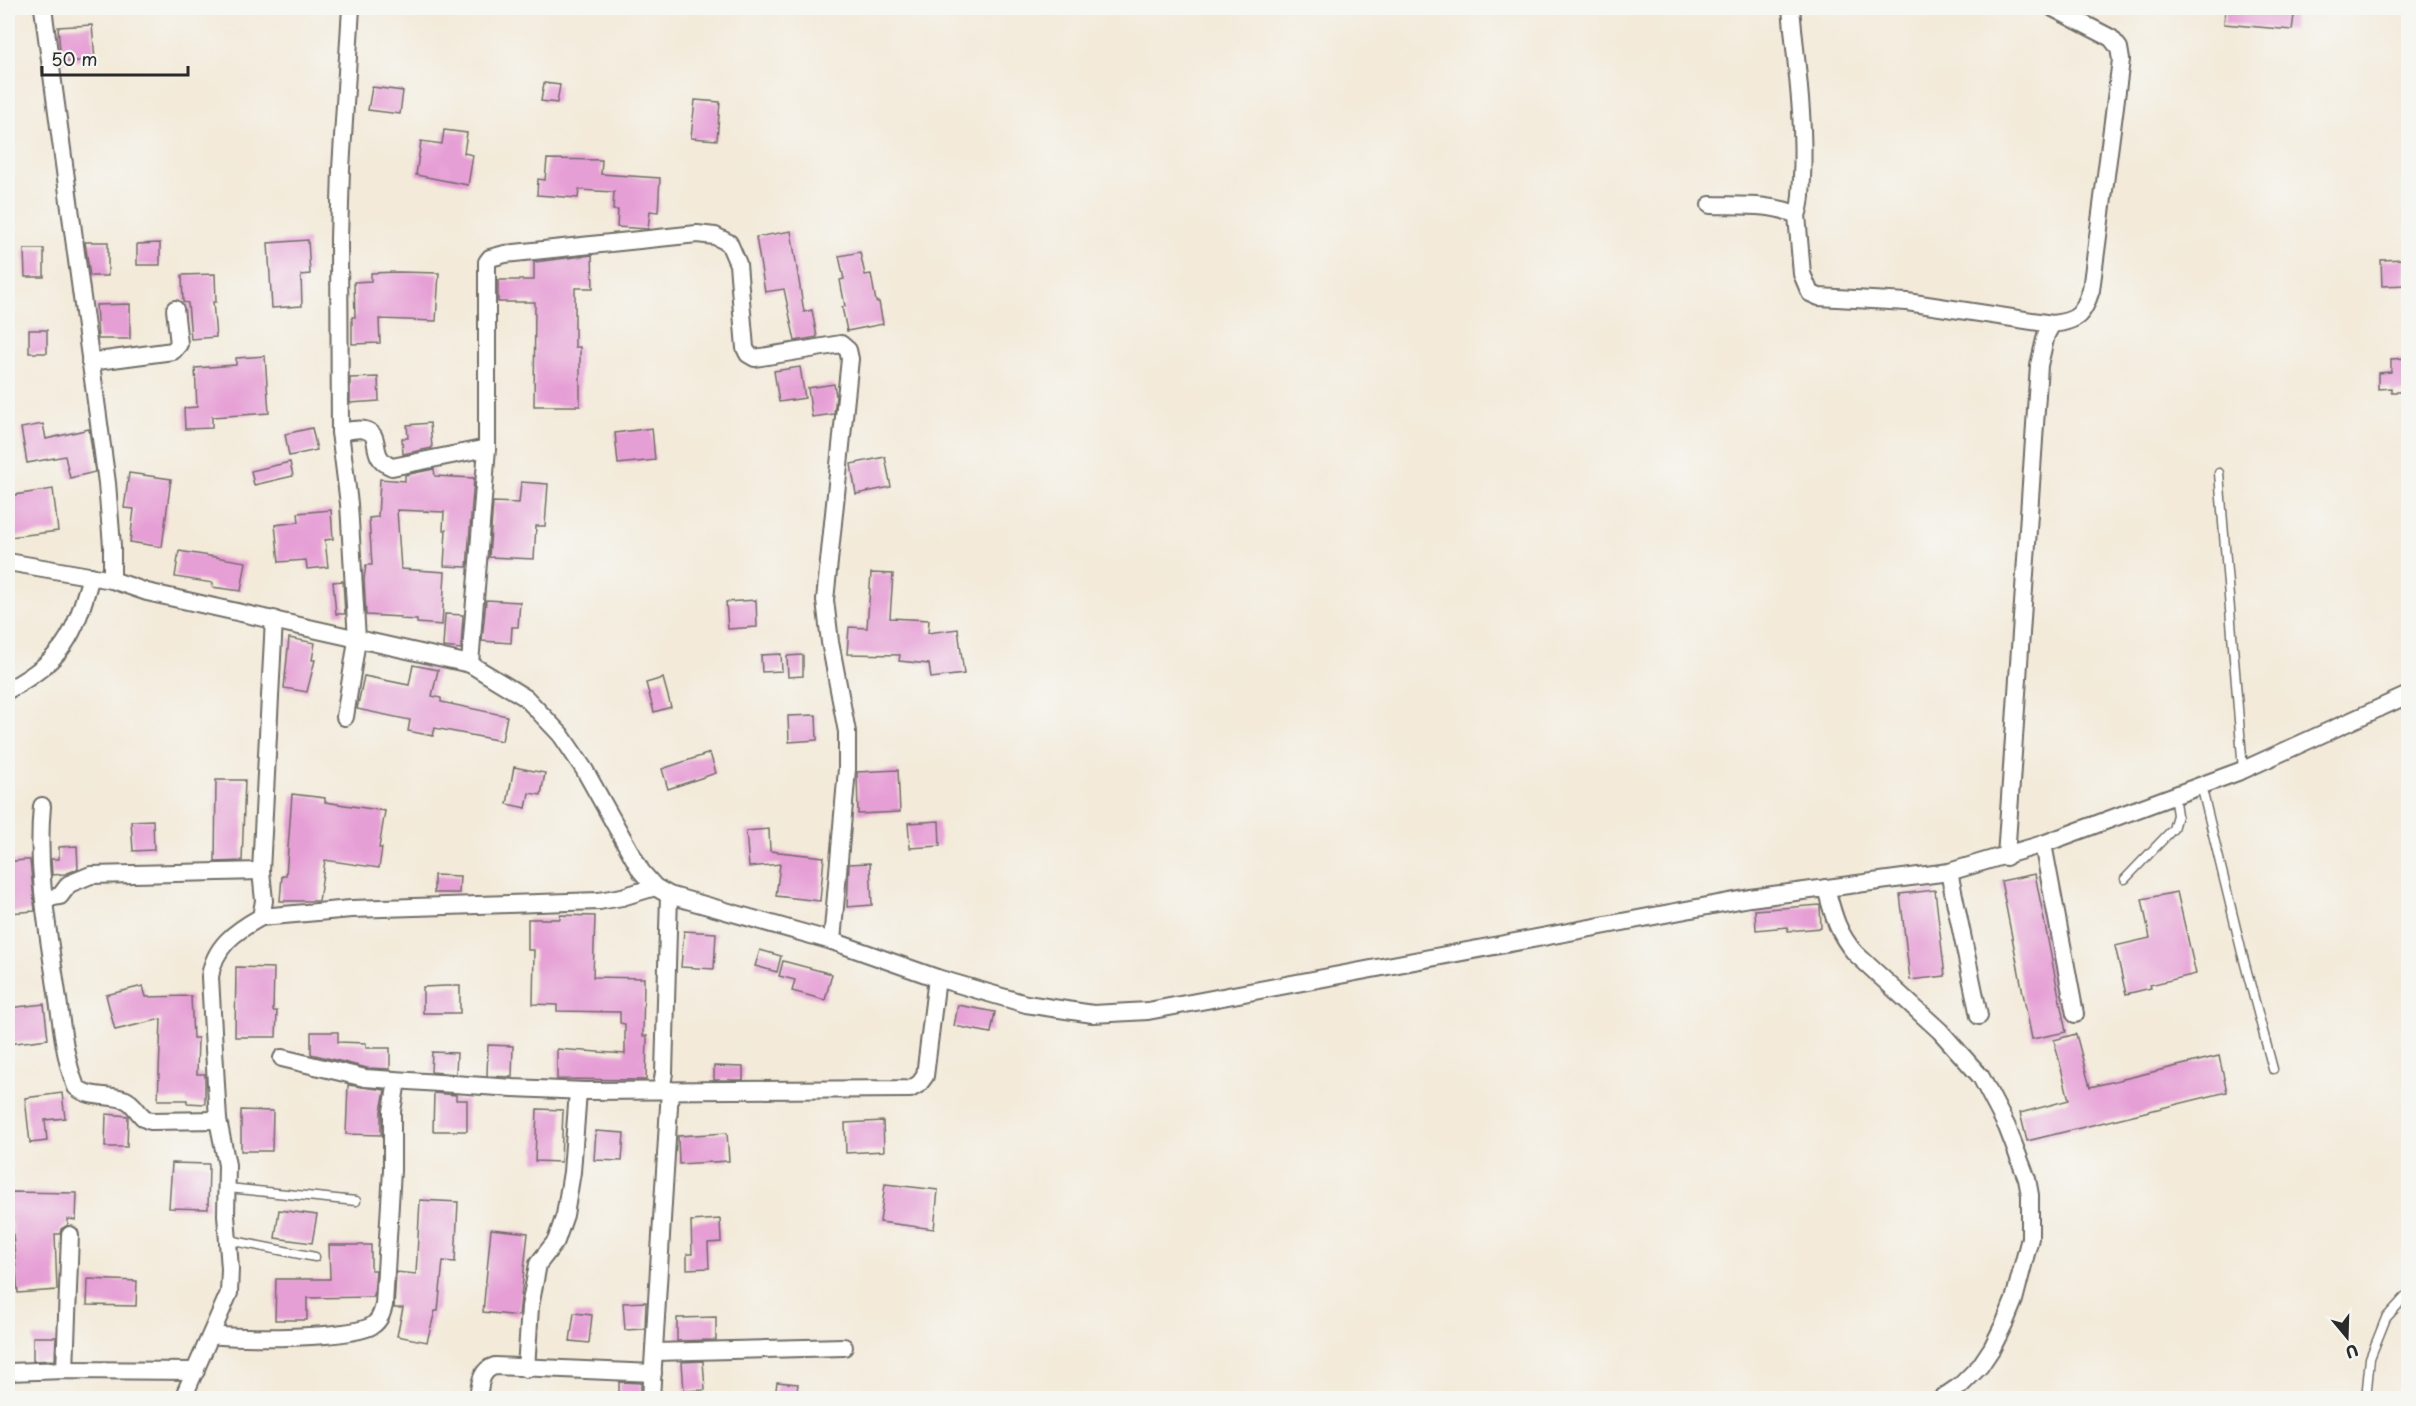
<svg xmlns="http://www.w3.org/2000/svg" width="2416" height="1406" font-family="'Playpen Sans',sans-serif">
  <rect width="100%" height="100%" fill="#f6f6f2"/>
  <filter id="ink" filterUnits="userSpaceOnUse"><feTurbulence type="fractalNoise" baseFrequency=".0167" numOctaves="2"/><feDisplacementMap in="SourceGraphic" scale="12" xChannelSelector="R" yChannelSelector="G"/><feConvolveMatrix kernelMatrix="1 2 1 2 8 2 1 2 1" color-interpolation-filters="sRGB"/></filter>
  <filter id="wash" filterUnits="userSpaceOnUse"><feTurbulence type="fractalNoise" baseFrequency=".008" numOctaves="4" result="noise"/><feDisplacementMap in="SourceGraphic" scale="24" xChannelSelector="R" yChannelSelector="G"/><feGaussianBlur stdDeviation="1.35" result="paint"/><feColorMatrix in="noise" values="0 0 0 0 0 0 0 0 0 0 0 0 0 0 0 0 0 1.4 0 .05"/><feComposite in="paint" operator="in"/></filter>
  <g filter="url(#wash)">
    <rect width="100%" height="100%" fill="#f3ead9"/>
    <g id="blocks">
      <g fill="#e69fd5">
        <path d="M 2225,8 L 2295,8 L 2292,30 L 2224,24 Z"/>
        <path d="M 92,25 L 95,60 L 61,62 L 58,27 Z"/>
        <path d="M 544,83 L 560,85 L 557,103 L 541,101 Z"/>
        <path d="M 372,87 L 403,91 L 400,114 L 368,110 Z"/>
        <path d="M 695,100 L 720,102 L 717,140 L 691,138 Z"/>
        <path d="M 444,130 L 467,133 L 464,153 L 473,155 L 468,185 L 416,175 L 421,141 L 442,144 Z"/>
        <path d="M 547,159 L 602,160 L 601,174 L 660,178 L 658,212 L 650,211 L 648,229 L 617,227 L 618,210 L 613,210 L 614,192 L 579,190 L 578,198 L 537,195 L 538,179 L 545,180 Z"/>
        <path d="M 791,231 L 804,312 L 812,310 L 817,337 L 795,341 L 784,289 L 765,292 L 756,237 Z"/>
        <path d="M 308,240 L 310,274 L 301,275 L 302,306 L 272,308 L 268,243 Z"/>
        <path d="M 85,242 L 108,242 L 108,276 L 90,276 Z"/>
        <path d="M 160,243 L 160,265 L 137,265 L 137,244 Z"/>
        <path d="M 24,249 L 44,249 L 44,277 L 25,277 Z"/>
        <path d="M 860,252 L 865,275 L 871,274 L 876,302 L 879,302 L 883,324 L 847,331 L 842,307 L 845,306 L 840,280 L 844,279 L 839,256 Z"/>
        <path d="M 592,255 L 593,288 L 575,288 L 575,347 L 580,347 L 580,406 L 534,406 L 535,302 L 498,302 L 498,280 L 534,280 L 534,262 Z"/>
        <path d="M 2405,259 L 2406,285 L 2382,286 L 2381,260 Z"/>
        <path d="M 398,272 L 439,273 L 436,321 L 379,319 L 380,343 L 352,344 L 352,317 L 355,317 L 354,282 L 371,281 L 371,273 Z"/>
        <path d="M 215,274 L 216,302 L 213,302 L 216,337 L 191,339 L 188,303 L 183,302 L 182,275 Z"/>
        <path d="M 130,304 L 130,339 L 98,339 L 96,305 Z"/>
        <rect x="29" y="330" width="18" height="23"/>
        <path d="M 265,356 L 269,413 L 212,417 L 212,428 L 185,429 L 184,408 L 197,407 L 195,368 L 236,365 L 236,358 Z"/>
        <path d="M 2409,358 L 2409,392 L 2391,392 L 2391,388 L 2378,389 L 2378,373 L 2391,372 L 2391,359 Z"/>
        <path d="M 800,367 L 805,398 L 779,402 L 774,371 Z"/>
        <path d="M 378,377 L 379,401 L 350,403 L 350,378 Z"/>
        <path d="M 834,384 L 836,396 L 834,414 L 812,417 L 808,388 Z"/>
        <path d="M 430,423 L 432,448 L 403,454 L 402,438 L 408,438 L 407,425 Z"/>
        <path d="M 43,424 L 46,439 L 89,429 L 95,472 L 70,478 L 65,456 L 27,463 L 21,428 Z"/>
        <path d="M 312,428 L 317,450 L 289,456 L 285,434 Z"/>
        <path d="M 652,428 L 655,460 L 618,464 L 615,433 Z"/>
        <path d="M 885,457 L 891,487 L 856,494 L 851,464 Z"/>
        <path d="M 290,462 L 293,476 L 254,485 L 251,471 Z"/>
        <path d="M 434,469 L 435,476 L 474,478 L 467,567 L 444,566 L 446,530 L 443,530 L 444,512 L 397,510 L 401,569 L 445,572 L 442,625 L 417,623 L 417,620 L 400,619 L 401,617 L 366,615 L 364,579 L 366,565 L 372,565 L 369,518 L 378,517 L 380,479 L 405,481 L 405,475 Z"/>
        <path d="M 129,473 L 171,479 L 162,547 L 130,542 L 134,509 L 124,508 Z"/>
        <path d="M 521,482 L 548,484 L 545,526 L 536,526 L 534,559 L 489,557 L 493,502 L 519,503 Z"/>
        <path d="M 53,489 L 58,531 L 10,537 L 8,496 Z"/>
        <path d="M 331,510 L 333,539 L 325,540 L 328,567 L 307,569 L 306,560 L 279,562 L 275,525 L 299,522 L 298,513 Z"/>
        <path d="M 179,551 L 246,562 L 241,591 L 212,587 L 213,583 L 175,577 Z"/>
        <path d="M 871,573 L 893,574 L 890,618 L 929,620 L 928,633 L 958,629 L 964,674 L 931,678 L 929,664 L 899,661 L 900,655 L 847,654 L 849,627 L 867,628 Z"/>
        <path d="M 343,581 L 345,614 L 336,614 L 333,582 Z"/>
        <path d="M 486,600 L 520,602 L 518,627 L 512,627 L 511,643 L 482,641 Z"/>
        <path d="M 756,600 L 757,627 L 728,629 L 726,602 Z"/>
        <path d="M 445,614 L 463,615 L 461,649 L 443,647 Z"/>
        <path d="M 289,638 L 315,643 L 312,660 L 315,660 L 307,692 L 284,688 Z"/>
        <path d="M 781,654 L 782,671 L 762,672 L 761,655 Z"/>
        <path d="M 803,655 L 803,676 L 788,677 L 787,656 Z"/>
        <path d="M 413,665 L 438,670 L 432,696 L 441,698 L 441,702 L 507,716 L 502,741 L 435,728 L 433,736 L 408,731 L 410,720 L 357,709 L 364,676 L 409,685 Z"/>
        <path d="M 663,678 L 671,707 L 654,712 L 646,683 Z"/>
        <path d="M 816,715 L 817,740 L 789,742 L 788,716 Z"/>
        <path d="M 710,753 L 716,773 L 668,789 L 662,769 Z"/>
        <path d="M 514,767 L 545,773 L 541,795 L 529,793 L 526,808 L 507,804 Z"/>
        <path d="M 898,770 L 900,812 L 858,814 L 857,772 Z"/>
        <path d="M 216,780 L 245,780 L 242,861 L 215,862 Z"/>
        <path d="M 292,794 L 325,798 L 325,802 L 385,811 L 379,848 L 382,848 L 379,868 L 325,860 L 319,901 L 280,901 L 282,876 L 286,876 Z"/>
        <path d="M 153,820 L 154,850 L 133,851 L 131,821 Z"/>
        <path d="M 939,821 L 940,846 L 910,848 L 908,823 Z"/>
        <path d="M 769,829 L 770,851 L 824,857 L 820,901 L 776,896 L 780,864 L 749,867 L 746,831 Z"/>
        <path d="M 77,846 L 78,869 L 65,874 L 52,875 L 51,859 L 59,859 L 59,847 Z"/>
        <path d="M 24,860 L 30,860 L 35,911 L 8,913 L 8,862 Z"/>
        <path d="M 870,863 L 872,905 L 847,907 L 849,864 Z"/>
        <path d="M 2035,874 L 2066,1032 L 2032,1039 L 2001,881 Z"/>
        <path d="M 434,875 L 460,876 L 459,893 L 434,893 Z"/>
        <path d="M 1935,890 L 1945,976 L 1910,980 L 1900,894 Z"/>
        <path d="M 2177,892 L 2196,974 L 2150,985 L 2151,988 L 2126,994 L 2115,946 L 2150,938 L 2142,899 Z"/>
        <path d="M 1820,905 L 1821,928 L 1788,931 L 1788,927 L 1756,930 L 1755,910 Z"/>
        <path d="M 560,915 L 595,916 L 593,977 L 644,978 L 643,1036 L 647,1036 L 646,1080 L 557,1079 L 557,1049 L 625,1054 L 625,1024 L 620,1023 L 620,1012 L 557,1011 L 557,1005 L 533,1004 L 534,950 L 528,950 L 528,919 L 560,919 Z"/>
        <path d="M 684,931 L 716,933 L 714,969 L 681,967 Z"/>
        <path d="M 760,950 L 781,956 L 777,972 L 755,966 Z"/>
        <path d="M 783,961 L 832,974 L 825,1000 L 792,991 L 795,980 L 779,976 Z"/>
        <path d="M 236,967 L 274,968 L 273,1011 L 277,1011 L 276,1037 L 235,1037 Z"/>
        <path d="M 143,986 L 146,997 L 191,996 L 193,1038 L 198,1038 L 197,1074 L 205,1074 L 205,1104 L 187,1103 L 187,1100 L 158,1100 L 161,1019 L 115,1030 L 106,995 Z"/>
        <path d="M 446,986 L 460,986 L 460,1013 L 423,1013 L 423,987 Z"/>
        <path d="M 44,1004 L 48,1039 L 8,1044 L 8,1008 Z"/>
        <path d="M 958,1005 L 995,1012 L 991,1033 L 954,1026 Z"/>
        <path d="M 311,1032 L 338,1032 L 338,1042 L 366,1043 L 366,1048 L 390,1048 L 390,1069 L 367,1068 L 311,1054 Z"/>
        <path d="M 2076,1034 L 2090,1087 L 2219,1056 L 2227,1092 L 2027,1141 L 2020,1113 L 2069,1100 L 2054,1040 Z"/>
        <path d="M 488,1045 L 513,1046 L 512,1077 L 487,1076 Z"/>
        <path d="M 432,1052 L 457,1053 L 456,1074 L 431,1072 Z"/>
        <path d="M 714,1066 L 743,1067 L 743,1080 L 714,1080 Z"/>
        <path d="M 348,1085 L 385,1090 L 381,1111 L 381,1135 L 346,1134 Z"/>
        <path d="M 62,1093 L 65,1118 L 45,1120 L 47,1141 L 30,1143 L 25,1098 Z"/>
        <path d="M 434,1093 L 456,1095 L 456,1100 L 467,1100 L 467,1131 L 433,1131 Z"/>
        <path d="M 537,1109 L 563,1110 L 561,1162 L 535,1161 Z"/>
        <path d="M 241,1110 L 273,1111 L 272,1151 L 241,1151 Z"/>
        <path d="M 106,1114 L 128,1116 L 127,1147 L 105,1147 Z"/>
        <path d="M 883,1121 L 884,1151 L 846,1153 L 845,1123 Z"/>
        <path d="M 596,1131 L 624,1133 L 622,1161 L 594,1160 Z"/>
        <path d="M 727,1133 L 729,1161 L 679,1164 L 678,1136 Z"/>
        <path d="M 172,1163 L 209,1164 L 208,1209 L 169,1208 Z"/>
        <path d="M 885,1184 L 938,1190 L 934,1229 L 880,1222 Z"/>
        <path d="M 8,1192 L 77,1193 L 76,1220 L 68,1219 L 68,1225 L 61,1229 L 60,1234 L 55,1234 L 57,1290 L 18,1293 L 12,1223 L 8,1223 Z"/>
        <path d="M 420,1200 L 458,1202 L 455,1262 L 443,1261 L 438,1311 L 435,1311 L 427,1342 L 397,1336 L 403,1308 L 394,1308 L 396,1272 L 416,1274 Z"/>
        <path d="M 279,1210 L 317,1215 L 312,1243 L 275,1238 Z"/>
        <path d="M 720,1219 L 721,1242 L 708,1243 L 709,1268 L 687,1269 L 687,1254 L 692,1254 L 691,1221 Z"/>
        <path d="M 491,1229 L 528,1233 L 519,1316 L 483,1312 Z"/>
        <path d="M 329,1245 L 371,1245 L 371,1270 L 376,1270 L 374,1297 L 307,1298 L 307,1320 L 275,1320 L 276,1279 L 330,1279 Z"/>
        <path d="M 88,1279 L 137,1281 L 136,1306 L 87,1305 Z"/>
        <path d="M 646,1302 L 645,1329 L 625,1330 L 623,1303 Z"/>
        <path d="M 574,1313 L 592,1315 L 589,1343 L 570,1341 Z"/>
        <path d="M 716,1317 L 716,1340 L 677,1341 L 677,1318 Z"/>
        <path d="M 33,1337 L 56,1337 L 55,1360 L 33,1361 Z"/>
        <path d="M 703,1361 L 705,1390 L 684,1391 L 682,1362 Z"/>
        <path d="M 619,1382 L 641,1383 L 641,1398 L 619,1398 Z"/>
        <path d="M 777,1382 L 798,1384 L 796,1398 L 775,1398 Z"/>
      </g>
    </g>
  </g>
  <g filter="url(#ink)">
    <use href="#blocks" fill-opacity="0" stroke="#716e68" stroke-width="1.5"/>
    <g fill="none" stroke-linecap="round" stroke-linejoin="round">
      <g stroke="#716e68" stroke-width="11">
        <g id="service">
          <path d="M 2219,473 L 2243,770"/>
          <path d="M 2201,785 L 2242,953 L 2273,1069"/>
          <path d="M 2125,879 L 2173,829 L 2177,815 L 2174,795"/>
          <path d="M 228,1188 L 356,1201"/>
          <path d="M 229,1240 L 315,1257"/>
          <path d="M 2366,1398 L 2370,1358 L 2386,1318 L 2408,1294"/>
        </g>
      </g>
      <g stroke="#716e68" stroke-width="20">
        <g id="minor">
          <path d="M 43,8 L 107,483 L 112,546 L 112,580"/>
          <path d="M 1791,8 C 1796,64 1805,122 1802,178 C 1801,190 1802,204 1797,215"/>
          <path d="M 1710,205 C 1738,206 1771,203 1797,215 L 1802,274 L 1810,293 L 1819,297 L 1907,302 L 2052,324"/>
          <path d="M 90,362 L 173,351 L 179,344 L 175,309"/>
          <path d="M 340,432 C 347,431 358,428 365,430 C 384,435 367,457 392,467 L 487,448"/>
          <path d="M 8,562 L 112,580 L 147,592 L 470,664 L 526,698 L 561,735 L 584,769 L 641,871 L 655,887 L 669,895 L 832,941 L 937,978 L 1026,1004 L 1093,1014 L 1148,1011 L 1750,898 L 1949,872 L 2043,844 L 2243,770 L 2408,695"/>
          <path d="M 470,664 L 487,448 L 487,262 L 490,258 L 505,254 L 697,234 L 715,236 L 729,243 L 738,264 L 745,348 L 748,354 L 755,358 L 841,344 L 848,350 L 850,359 L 825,600 L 830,642 L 847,732 L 847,769 L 832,941"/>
          <path d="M 8,690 C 64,658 74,638 91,576"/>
          <path d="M 345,717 L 357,640 L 349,504 L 340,432 L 339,239 L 341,169 L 351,8"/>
          <path d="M 42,806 C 36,869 48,931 57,993 C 62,1025 64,1057 76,1087 C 89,1099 111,1094 126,1100 C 137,1105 138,1118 151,1121 L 218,1120"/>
          <path d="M 2043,844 L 2075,1014"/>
          <path d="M 2006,857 L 2039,365 L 2046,335 L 2052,324 C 2079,321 2083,314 2091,290 L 2121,60 L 2119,48 L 2111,38 L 2053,8"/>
          <path d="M 1949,872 L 1979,1016"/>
          <path d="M 1826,888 C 1833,914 1837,932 1855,953 L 1940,1031 L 1981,1077 L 2007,1127 L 2027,1179 L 2030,1195 L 2030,1238 L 2014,1300 L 2005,1322 L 1992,1348 L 1980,1366 L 1961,1385 L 1942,1398"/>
          <path d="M 44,899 L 60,896 L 69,884 L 91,875 L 261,871"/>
          <path d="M 261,917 L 351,909 L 599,901 L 622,897 L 655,887"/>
          <path d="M 282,1058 L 365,1078 L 513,1088 L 585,1091 L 910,1089 L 919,1084 L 925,1076 L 937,978"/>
          <path d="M 661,1090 L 664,1073 L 669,895"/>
          <path d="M 212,1335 C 239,1339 354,1339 373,1325 C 380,1320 382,1313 384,1305 L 392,1170 L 392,1111 L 397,1081"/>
          <path d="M 655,1352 L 844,1347"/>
          <path d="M 526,1369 L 530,1307 L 538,1264 L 556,1241 L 565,1215 L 572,1172 L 578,1091"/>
          <path d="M 65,1370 L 70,1235"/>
          <path d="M 8,1372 L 65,1370 L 196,1371"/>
          <path d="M 183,1398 L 229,1293 L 230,1269 L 226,1215 L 227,1165 L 218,1120 L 210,977 C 214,946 236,931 261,917 L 264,901 L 261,871 L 274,619"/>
          <path d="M 478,1398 C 480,1385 480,1370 495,1366 L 653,1373"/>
          <path d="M 651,1398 L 670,1090"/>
        </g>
      </g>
      <use href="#service" stroke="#fff" stroke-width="8"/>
      <use href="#minor" stroke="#fff" stroke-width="16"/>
    </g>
  </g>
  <rect width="2416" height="1406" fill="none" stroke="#f6f6f2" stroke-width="30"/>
  <g transform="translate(2347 1337) rotate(161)" stroke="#f6f6f2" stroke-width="4.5" paint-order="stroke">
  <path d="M0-4.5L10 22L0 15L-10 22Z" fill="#2b2b2b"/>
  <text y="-9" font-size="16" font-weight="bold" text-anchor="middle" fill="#2b2b2b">U</text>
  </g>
  <path d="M42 66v9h146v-9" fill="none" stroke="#2b2b2b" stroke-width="3"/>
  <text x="51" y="66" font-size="18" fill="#2b2b2b" stroke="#f6f6f2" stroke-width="4.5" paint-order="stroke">50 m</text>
</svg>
